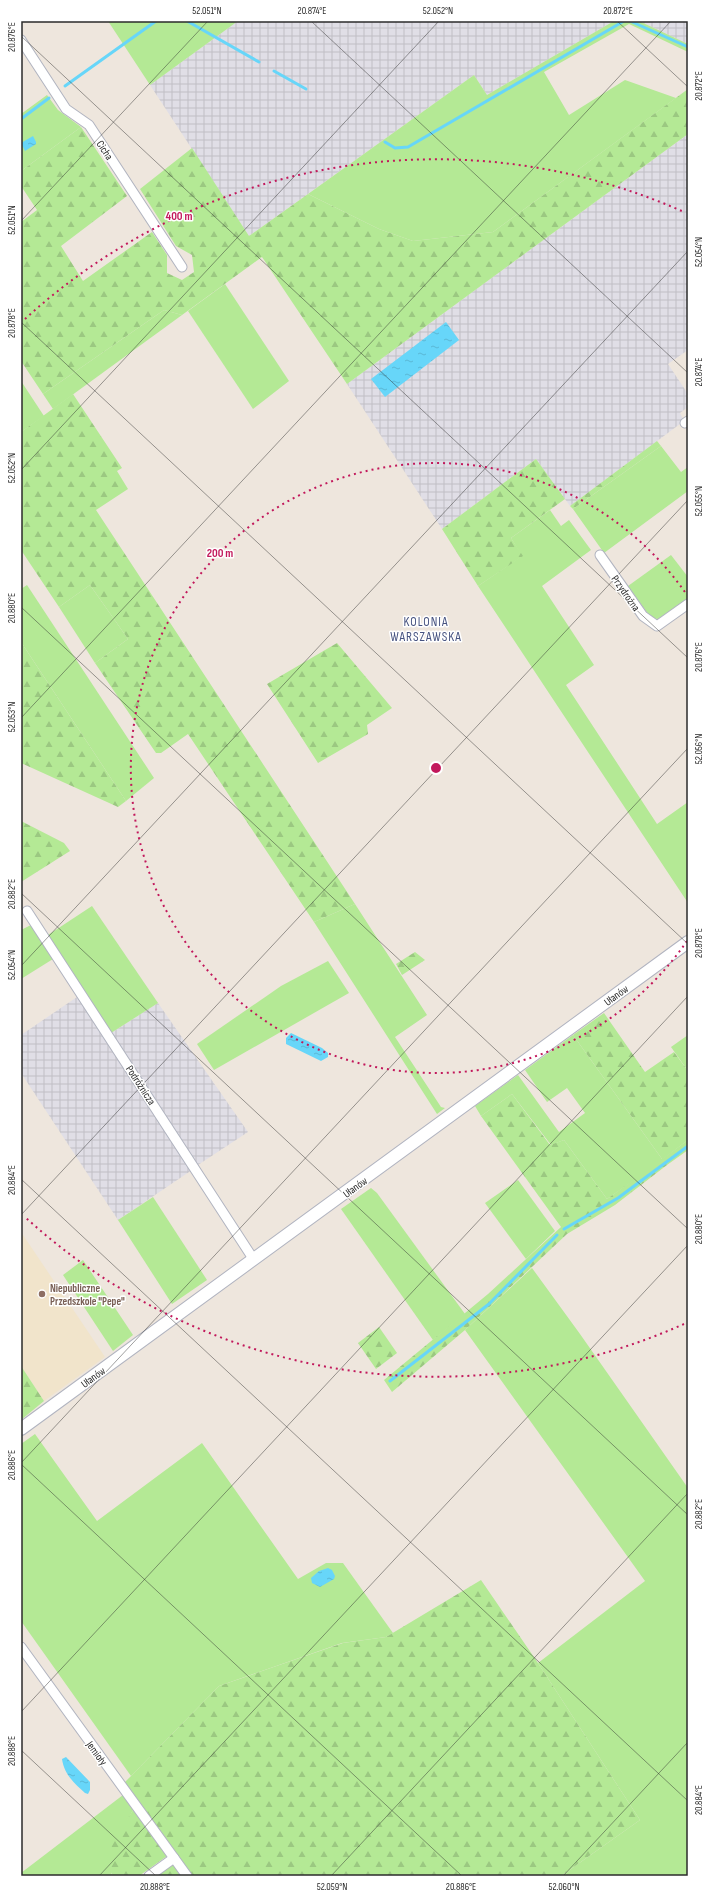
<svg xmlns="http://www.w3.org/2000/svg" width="709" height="1897" font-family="'Sofia Sans Condensed',sans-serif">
  <defs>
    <pattern id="industrial-grid" width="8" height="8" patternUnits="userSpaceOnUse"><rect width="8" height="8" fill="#e0dee6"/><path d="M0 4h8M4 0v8" fill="none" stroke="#c0bfc5"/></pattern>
    <pattern id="forest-firs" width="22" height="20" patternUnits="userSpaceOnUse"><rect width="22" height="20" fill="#b4e995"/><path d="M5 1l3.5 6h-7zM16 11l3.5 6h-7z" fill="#9bc881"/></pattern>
    <pattern id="water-ripples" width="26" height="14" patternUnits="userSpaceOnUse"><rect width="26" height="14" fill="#67d6f9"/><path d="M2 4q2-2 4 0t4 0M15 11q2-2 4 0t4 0" fill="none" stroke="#5ab8d6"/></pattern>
  </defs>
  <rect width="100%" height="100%" fill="#eee6dd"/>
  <g fill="url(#industrial-grid)">
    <path d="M 238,21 L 614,21 L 487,95 L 474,75 L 249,236 L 150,85 Z"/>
    <path d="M 639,21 L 688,21 L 688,44 Z"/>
    <path d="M 688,134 L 688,350 L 668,364 L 688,394 L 688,407 L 680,413 L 684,421 L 570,506 L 536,459 L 442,529 L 347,384 Z"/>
    <path d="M 77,997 L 192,1170 L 118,1220 L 21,1073 L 21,1035 Z"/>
    <path d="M 158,1003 L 248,1132 L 198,1165 L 111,1033 Z"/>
  </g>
  <path fill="#f1e4cb" d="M 21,1232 L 105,1357 L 44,1401 L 21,1366 Z"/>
  <g fill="#b4e995">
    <path d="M 108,21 L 238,21 L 150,85 Z"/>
    <path d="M 614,21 L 639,21 L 688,44 L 688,52 L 629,24 L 544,72 L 569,115 L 625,80 L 676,98 L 493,232 L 413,241 L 379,229 L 308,194 L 474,75 L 487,95 Z"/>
    <path d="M 47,95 L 58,110 L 81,127 L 21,171 L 21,114 Z"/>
    <path d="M 225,284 L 289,381 L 253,409 L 188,311 Z"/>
    <path d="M 164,310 L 182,315 L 53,409 L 43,394 Z"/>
    <path d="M 21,381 L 44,416 L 21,432 Z"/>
    <path d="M 661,446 L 681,472 L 688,467 L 688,491 L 604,553 L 573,509 Z"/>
    <path d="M 550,510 L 561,526 L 569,520 L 591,550 L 542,586 L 594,665 L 566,685 L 657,824 L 688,802 L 688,903 L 478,586 L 522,556 L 511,538 Z"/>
    <path d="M 671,555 L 688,577 L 688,598 L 658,619 L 651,618 L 628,586 Z"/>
    <path d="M 27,585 L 154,778 L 126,801 L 21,642 L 21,589 Z"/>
    <path d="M 90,585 L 128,639 L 95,663 L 59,607 Z"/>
    <path d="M 355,904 L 427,1015 L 395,1037 L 441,1107 L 445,1108 L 437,1114 L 314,922 Z"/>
    <path d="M 92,906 L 158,1003 L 111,1033 L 48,935 Z"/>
    <path d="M 31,925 L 53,959 L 21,979 L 21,930 Z"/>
    <path d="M 328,961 L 349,993 L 214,1070 L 197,1044 L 281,986 Z"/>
    <path d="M 573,1035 L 662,1159 L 688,1140 L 688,1150 L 667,1165 L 663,1160 L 607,1199 L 564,1140 L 551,1145 L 512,1094 L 481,1116 L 475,1106 L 518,1075 L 559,1132 L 585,1113 L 567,1088 L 547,1102 L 525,1070 Z"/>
    <path d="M 688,1035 L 688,1071 L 671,1047 Z"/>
    <path d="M 518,1180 L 555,1231 L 526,1259 L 485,1203 Z"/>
    <path d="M 371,1188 L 377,1193 L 465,1314 L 433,1340 L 341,1209 Z"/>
    <path d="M 153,1197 L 207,1280 L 172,1304 L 118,1220 Z"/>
    <path d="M 83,1260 L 133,1335 L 113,1351 L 63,1275 Z"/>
    <path d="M 532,1268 L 580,1334 L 688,1488 L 688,1876 L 561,1876 L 640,1820 L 538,1663 L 645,1581 L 465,1330 Z"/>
    <path d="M 35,1434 L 97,1521 L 202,1443 L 298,1579 L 326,1563 L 343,1563 L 393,1633 L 386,1637 L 342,1643 L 219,1686 L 131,1776 L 21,1621 L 21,1444 Z"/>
    <path d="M 123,1795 L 133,1810 L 125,1825 L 111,1873 L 113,1876 L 21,1876 L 21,1873 Z"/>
  </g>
  <g fill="url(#forest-firs)">
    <path d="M 688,89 L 688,134 L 347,384 L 262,257 L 182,315 L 164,310 L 43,394 L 21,361 L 21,222 L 37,210 L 21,186 L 21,171 L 81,127 L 127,196 L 61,246 L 83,281 L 152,232 L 167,255 L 167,273 L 182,280 L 194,272 L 192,255 L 176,246 L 140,189 L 192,148 L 249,236 L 308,194 L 379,229 L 413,241 L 493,232 Z"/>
    <path d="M 73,394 L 122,468 L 117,471 L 128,489 L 96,510 L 355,904 L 314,922 L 188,734 L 161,753 L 156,753 L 95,663 L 128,639 L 90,585 L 59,607 L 21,550 L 21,432 Z"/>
    <path d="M 657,441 L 661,446 L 573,509 L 570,506 Z"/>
    <path d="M 536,459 L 565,499 L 511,538 L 523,556 L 478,586 L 442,529 Z"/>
    <path d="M 21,642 L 126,801 L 118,807 L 21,763 Z"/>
    <path d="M 337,643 L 392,708 L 367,725 L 368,734 L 318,763 L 267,684 Z"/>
    <path d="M 21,821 L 64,843 L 70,851 L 21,882 Z"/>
    <path d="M 415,952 L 425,960 L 402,975 L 396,964 Z"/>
    <path d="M 604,1013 L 645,1072 L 674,1052 L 688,1071 L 688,1140 L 663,1159 L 667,1165 L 615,1205 L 567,1234 L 465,1330 L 392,1392 L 384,1380 L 488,1294 L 561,1227 L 481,1116 L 512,1094 L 550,1145 L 564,1140 L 607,1199 L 662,1159 L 573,1035 Z"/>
    <path d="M 379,1327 L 397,1353 L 376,1369 L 358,1343 Z"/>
    <path d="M 21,1366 L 44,1401 L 21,1420 Z"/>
    <path d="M 481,1580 L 538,1663 L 640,1820 L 561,1876 L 193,1876 L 125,1782 L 131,1776 L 219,1686 L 343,1643 L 386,1637 Z"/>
    <path d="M 133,1810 L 167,1856 L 139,1876 L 113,1876 C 98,1854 123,1828 133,1810 Z"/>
    <path d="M 173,1863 L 182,1876 L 155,1876 Z"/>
  </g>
  <g fill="url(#water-ripples)">
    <path d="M 33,136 L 36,142 L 36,144 L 25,151 L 21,143 Z"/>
    <path d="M 446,322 L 459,340 L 385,397 L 371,379 Z"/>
    <path d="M 291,1033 L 322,1048 L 328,1053 L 328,1057 L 321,1061 L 286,1044 L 286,1038 Z"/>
    <path d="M 328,1568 L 332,1570 L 335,1576 L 334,1579 L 320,1587 L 312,1583 L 311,1578 L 319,1571 Z"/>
    <path d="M 66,1757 L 90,1782 L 90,1790 L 88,1794 L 85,1793 C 74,1783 64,1774 62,1759 Z"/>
  </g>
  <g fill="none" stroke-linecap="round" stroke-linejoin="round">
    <g stroke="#67d6f9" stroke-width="3">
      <path d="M 187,21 L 259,62"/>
      <path d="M 630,21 L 688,47"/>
      <path d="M 274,71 L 306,89"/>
      <path d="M 65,86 L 156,21"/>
      <path d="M 21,119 L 49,98"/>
      <path d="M 385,142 L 395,148 L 408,147 L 624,21"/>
      <path d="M 564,1229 L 618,1198 L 688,1146"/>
      <path d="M 390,1381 L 489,1304 L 557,1235"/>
    </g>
    <g stroke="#b1b4c0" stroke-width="11">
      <g id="minor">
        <path d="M 21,40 L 66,109 L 89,125 L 182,267"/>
        <path d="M 685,423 L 688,421"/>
        <path d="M 600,555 L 643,616 L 657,626 L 688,604"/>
        <path d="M 27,911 L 254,1260"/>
        <path d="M 21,1647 L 174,1858"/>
        <path d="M 149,1876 L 174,1858 L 187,1876"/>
      </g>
    </g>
    <g stroke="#b1b4c0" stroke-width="14">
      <path id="tertiary" d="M 21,1429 L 688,942"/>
    </g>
    <use href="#minor" stroke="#fff" stroke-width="9"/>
    <use href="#tertiary" stroke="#fff" stroke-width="12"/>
  </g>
  <path fill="none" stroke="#2b2b2b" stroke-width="1" stroke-opacity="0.45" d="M 311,21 L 688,373M 617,21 L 688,87M 21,36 L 688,658M 21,221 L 208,21M 21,322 L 688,944M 21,470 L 439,21M 21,607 L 688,1229M 21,718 L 671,21M 21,893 L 688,1515M 21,966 L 688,251M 21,1179 L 688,1801M 21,1215 L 688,500M 21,1463 L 688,748M 21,1464 L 462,1876M 21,1712 L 688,996M 21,1750 L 156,1876M 99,1876 L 688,1245M 331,1876 L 688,1493M 563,1876 L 688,1742"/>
  <g fill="none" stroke="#c2185b" stroke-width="2" stroke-dasharray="2 4">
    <path d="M687 941A305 305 0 1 1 687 595"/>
    <path d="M684 1324A609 609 0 0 1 25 1217M25 319A609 609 0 0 1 684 212"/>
  </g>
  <circle fill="#8d6e63" stroke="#fff" stroke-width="1.5" cx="42" cy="1294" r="4"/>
  <g text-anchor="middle" stroke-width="3" stroke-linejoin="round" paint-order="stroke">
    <g font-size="11" fill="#2b2b2b" stroke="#fff">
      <text transform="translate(105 150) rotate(57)" y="4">Cicha</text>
      <text transform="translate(626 593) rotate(55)" y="4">Przydrożna</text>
      <text transform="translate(616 995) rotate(-36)" y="4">Ułanów</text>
      <text transform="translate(141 1085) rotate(57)" y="4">Podróżnicza</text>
      <text transform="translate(355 1187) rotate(-36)" y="4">Ułanów</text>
      <text transform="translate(93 1377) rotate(-36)" y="4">Ułanów</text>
      <text transform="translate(97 1753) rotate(54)" y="4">Jemioły</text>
    </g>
    <g font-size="11" font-weight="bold" fill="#785e54" stroke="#fff" text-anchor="start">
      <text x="50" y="1292">Niepubliczne<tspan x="50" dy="13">Przedszkole "Pepe"</tspan></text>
    </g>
    <g font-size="13" letter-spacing="1" fill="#475380" stroke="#fff">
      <text x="426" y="626">KOLONIA<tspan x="426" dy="15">WARSZAWSKA</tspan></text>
    </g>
  </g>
  <circle cx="436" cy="768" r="6" fill="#c2185b" stroke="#fff" stroke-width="2"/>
  <g font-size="12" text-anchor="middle" font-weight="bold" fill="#c2185b" stroke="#fff" stroke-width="3" stroke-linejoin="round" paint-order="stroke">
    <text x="179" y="220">400 m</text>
    <text x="220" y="557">200 m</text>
  </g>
  <rect width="709" height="1897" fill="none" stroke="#ffffff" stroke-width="44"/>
  <rect x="22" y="22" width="665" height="1853" fill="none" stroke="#2b2b2b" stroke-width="1.5"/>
  <g font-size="10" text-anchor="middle" fill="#2b2b2b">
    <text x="207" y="14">52.051°N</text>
    <text x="312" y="14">20.874°E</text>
    <text x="438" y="14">52.052°N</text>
    <text x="618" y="14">20.872°E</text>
    <text transform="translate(11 37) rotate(-90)" y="4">20.876°E</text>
    <text transform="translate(698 86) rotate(-90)" y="4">20.872°E</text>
    <text transform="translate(11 220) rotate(-90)" y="4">52.051°N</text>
    <text transform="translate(698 252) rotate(-90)" y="4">52.054°N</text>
    <text transform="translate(11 323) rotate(-90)" y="4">20.878°E</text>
    <text transform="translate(698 372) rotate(-90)" y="4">20.874°E</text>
    <text transform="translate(11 468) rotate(-90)" y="4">52.052°N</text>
    <text transform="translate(698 501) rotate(-90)" y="4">52.055°N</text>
    <text transform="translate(11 608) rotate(-90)" y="4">20.880°E</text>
    <text transform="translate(698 657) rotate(-90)" y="4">20.876°E</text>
    <text transform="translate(11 717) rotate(-90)" y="4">52.053°N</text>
    <text transform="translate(698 749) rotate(-90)" y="4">52.056°N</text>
    <text transform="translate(11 894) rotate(-90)" y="4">20.882°E</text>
    <text transform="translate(698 943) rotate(-90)" y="4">20.878°E</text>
    <text transform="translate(11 965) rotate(-90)" y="4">52.054°N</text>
    <text transform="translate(11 1180) rotate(-90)" y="4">20.884°E</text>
    <text transform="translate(698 1229) rotate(-90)" y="4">20.880°E</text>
    <text transform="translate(11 1465) rotate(-90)" y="4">20.886°E</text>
    <text transform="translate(698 1514) rotate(-90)" y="4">20.882°E</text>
    <text transform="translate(11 1751) rotate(-90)" y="4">20.888°E</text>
    <text transform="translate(698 1800) rotate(-90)" y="4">20.884°E</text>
    <text x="155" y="1890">20.888°E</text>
    <text x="332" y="1890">52.059°N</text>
    <text x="461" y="1890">20.886°E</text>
    <text x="564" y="1890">52.060°N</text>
  </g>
</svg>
